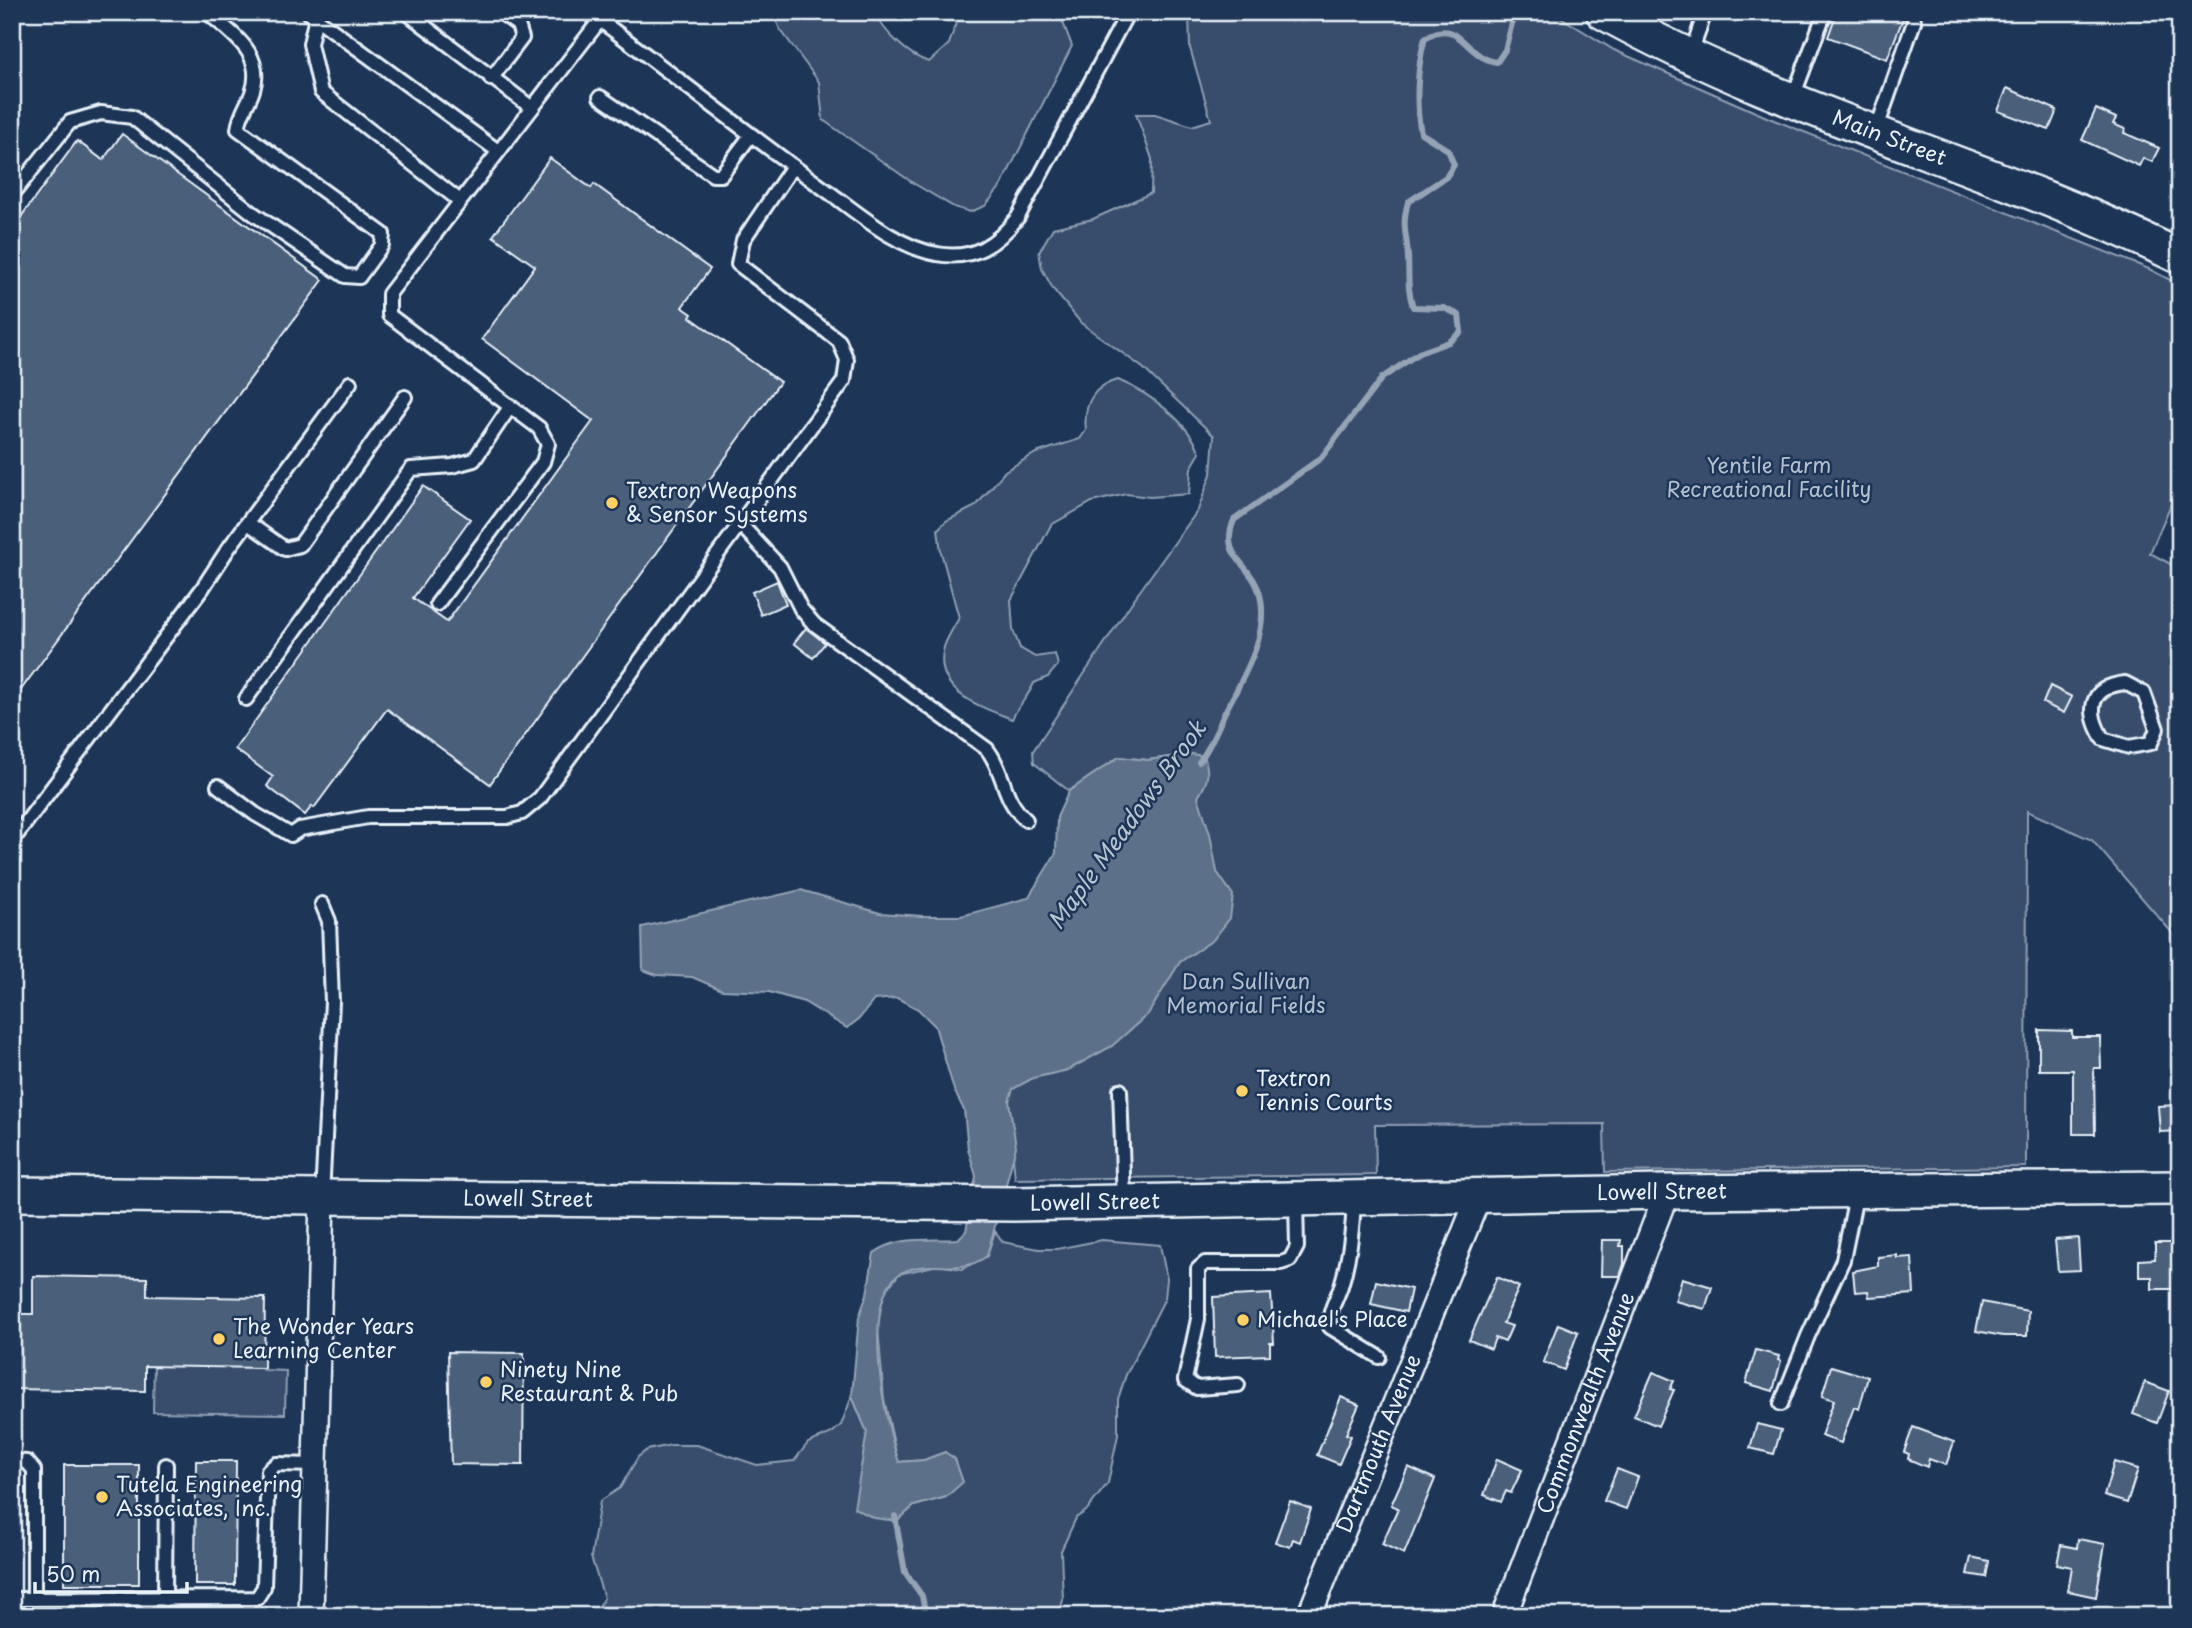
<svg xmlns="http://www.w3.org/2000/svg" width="2192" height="1628" font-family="'Playpen Sans',sans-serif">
  <rect width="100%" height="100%" fill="#1d3557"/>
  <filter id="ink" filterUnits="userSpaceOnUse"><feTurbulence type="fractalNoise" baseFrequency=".0143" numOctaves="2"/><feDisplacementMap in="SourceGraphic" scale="14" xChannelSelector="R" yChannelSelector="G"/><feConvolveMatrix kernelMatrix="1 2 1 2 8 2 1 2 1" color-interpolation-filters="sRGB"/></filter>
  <g filter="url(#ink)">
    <g fill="#374d6c" stroke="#909fb2" stroke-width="2">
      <path d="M 772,12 L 875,12 C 883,32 909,56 929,62 L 949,44 L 960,12 L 1059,12 L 1072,46 L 1001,186 L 985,206 L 970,212 L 954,207 L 913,183 L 823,120 L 819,82 L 780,29 Z"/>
      <path d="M 1189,12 L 1552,12 L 1614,50 L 1769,118 L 2149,269 L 2180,285 L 2180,483 L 2150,553 L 2180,569 L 2180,942 L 2092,840 L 2027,811 L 2026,1167 L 1605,1172 L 1604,1124 L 1375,1125 L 1376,1175 L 1015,1179 L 1000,1012 L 1191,754 L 1148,760 L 1119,757 L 1069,791 L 1034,763 L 1033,751 L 1134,599 L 1198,510 L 1211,474 L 1214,436 L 1143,368 L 1081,323 L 1053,289 L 1042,269 L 1039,252 L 1053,228 L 1093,219 L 1151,193 L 1152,159 L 1136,114 L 1155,114 L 1192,126 L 1211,120 L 1190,48 Z"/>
      <path d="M 1118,380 C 1149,393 1188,421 1200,453 L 1191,468 L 1189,494 L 1150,497 L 1126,494 L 1092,502 L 1051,525 L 1011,600 L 1013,630 L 1020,648 L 1035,657 L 1055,654 L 1058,665 L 1048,677 L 1034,683 C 1028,697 1018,706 1012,719 C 981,707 932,692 944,647 C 947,637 954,627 959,618 L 941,552 L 938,529 L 946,521 L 976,506 L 1005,471 L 1036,453 L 1080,439 L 1086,430 C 1083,405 1093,385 1118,380 Z"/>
      <path d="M 995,1231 L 1003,1242 L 1039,1249 L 1057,1249 L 1102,1240 L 1160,1245 L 1167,1279 L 1165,1298 L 1126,1375 L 1118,1399 L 1118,1435 L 1108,1483 L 1086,1511 L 1076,1518 L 1061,1551 L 1063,1600 L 1059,1616 L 593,1616 L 604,1598 L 591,1557 L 600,1501 L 620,1488 L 638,1457 L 647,1450 L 671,1445 L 697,1445 L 757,1465 L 794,1461 L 808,1443 L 832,1433 L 841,1425 L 852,1396 L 867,1432 L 864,1461 L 897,1521 L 914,1506 L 946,1497 L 945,1452 L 924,1460 L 898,1462 L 884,1399 L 877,1316 L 886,1290 L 899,1274 L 938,1265 L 962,1269 L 987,1256 Z"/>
      <path d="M 155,1312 L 264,1370 L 286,1371 L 285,1414 L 153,1412 Z"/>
    </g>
    <path fill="#5d7089" stroke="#95a4b5" stroke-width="2" d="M 1191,754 L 1204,756 C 1210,773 1208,782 1198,797 L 1210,834 L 1217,872 L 1233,895 L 1230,918 L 1213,940 L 1180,962 L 1148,1014 L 1112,1046 L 1068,1070 L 1033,1078 L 1013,1089 L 1009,1101 L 1016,1147 L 987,1256 C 957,1278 933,1256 901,1273 C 859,1297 885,1425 899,1462 L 924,1460 L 945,1452 L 955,1459 L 963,1482 L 946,1497 L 914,1506 L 897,1521 L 874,1518 L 854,1508 L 867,1432 L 852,1396 L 859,1317 L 867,1294 L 874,1253 C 899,1235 928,1241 958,1239 L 966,1231 L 976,1176 L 968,1149 L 964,1110 L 954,1090 L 935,1026 L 918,1009 L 897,998 L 874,1000 L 859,1019 L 847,1028 L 804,1002 L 769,992 L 722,990 L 692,977 L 657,975 L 643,970 L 642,927 L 801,890 L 880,913 L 922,916 L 961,916 L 1028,898 L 1056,853 L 1057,817 L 1069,791 L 1119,757 L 1148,760 Z"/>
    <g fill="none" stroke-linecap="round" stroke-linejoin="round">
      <g stroke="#95a4b5" stroke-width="6">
        <path d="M 1199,762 C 1210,748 1217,730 1224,714 C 1242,679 1272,633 1259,591 C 1249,561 1219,557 1234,520 L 1321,458 L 1382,378 L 1419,353 L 1449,342 L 1461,332 L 1459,315 L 1444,308 L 1413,307 C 1407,289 1409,275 1408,257 C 1407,232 1401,228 1408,202 L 1446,177 L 1454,165 L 1448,150 L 1421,133 C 1415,104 1417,67 1425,38 C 1460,15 1463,57 1497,62 L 1505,50 L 1515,12"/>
        <path d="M 895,1516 L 905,1572 L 922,1596 L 926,1616"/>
      </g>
    </g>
    <g fill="#495e7a" stroke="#e8f1f8" stroke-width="2">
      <path d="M 1837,12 L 1895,12 L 1904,16 L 1887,59 L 1828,37 Z"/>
      <path d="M 2007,88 L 2057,110 L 2049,130 L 1998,111 Z"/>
      <path d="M 2096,109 L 2116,118 L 2113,124 L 2125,129 L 2124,133 L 2159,148 L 2152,162 L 2143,158 L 2139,166 L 2082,140 Z"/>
      <path d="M 122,134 L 323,280 L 12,702 L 12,229 L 77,141 L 103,160 Z"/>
      <path d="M 550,158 L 591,188 L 594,184 L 710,269 L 682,307 L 692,314 L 690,317 L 780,382 L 490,784 L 387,709 L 314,808 L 312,806 L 305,815 L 267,786 L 273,777 L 235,749 L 423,486 L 470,519 L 413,598 L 447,622 L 593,421 L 482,339 L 535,266 L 493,236 Z"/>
      <path d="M 777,581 L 786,604 L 761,615 L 752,592 Z"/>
      <path d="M 806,628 L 825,643 L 813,658 L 794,643 Z"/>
      <path d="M 2050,686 L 2072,697 L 2064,713 L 2043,703 Z"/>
      <path d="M 2039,1030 L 2072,1031 L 2072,1037 L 2100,1037 L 2101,1068 L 2094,1068 L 2095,1134 L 2073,1134 L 2073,1070 L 2039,1070 Z"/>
      <path d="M 2180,1105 L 2180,1131 L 2160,1132 L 2158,1106 Z"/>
      <path d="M 2078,1238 L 2080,1270 L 2058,1271 L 2055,1240 Z"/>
      <path d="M 1602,1240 L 1621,1240 L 1620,1246 L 1624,1246 L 1624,1264 L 1620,1276 L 1601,1276 Z"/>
      <path d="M 2155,1243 L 2180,1243 L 2180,1289 L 2152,1289 L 2152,1277 L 2139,1277 L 2139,1260 L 2155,1259 Z"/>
      <path d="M 1897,1255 L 1897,1258 L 1912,1257 L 1914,1294 L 1869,1297 L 1868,1291 L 1855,1292 L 1853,1271 L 1878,1266 L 1878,1257 Z"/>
      <path d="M 33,1276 L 147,1278 L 147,1296 L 265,1298 L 264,1368 L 145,1366 L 145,1391 L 12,1389 L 12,1314 L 33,1314 Z"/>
      <path d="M 1497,1277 L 1519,1287 L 1503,1323 L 1512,1326 L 1505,1342 L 1495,1338 L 1491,1349 L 1469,1340 Z"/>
      <path d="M 1682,1278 L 1712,1287 L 1705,1309 L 1675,1301 Z"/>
      <path d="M 1376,1281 L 1411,1289 L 1406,1312 L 1371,1304 Z"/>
      <path d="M 1271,1294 L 1274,1343 L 1270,1343 L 1270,1355 L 1215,1357 L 1213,1297 Z"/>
      <path d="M 1982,1302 L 2028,1311 L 2027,1336 L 2003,1336 L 1976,1331 Z"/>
      <path d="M 1558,1324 L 1578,1332 L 1564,1370 L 1543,1362 Z"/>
      <path d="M 1756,1350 L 1779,1356 L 1778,1360 L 1781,1361 L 1773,1391 L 1746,1383 Z"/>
      <path d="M 448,1352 L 524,1353 L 523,1465 L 451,1464 Z"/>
      <path d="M 1831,1366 L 1868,1377 L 1859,1409 L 1854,1407 L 1841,1443 L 1821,1436 L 1834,1400 L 1822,1396 Z"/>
      <path d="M 1653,1372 L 1674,1381 L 1670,1389 L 1674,1390 L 1658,1426 L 1634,1416 Z"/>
      <path d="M 2145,1382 L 2169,1391 L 2157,1423 L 2133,1414 Z"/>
      <path d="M 1341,1397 L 1359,1405 L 1346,1434 L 1351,1436 L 1339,1464 L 1317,1455 Z"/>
      <path d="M 1757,1424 L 1781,1430 L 1774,1454 L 1750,1448 Z"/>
      <path d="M 1913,1427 L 1954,1442 L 1946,1465 L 1929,1459 L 1927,1467 L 1908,1459 L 1909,1454 L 1904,1452 Z"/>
      <path d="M 1497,1459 L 1522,1470 L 1511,1493 L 1506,1491 L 1501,1502 L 1484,1495 Z"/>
      <path d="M 196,1461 L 236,1461 L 235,1585 L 195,1585 Z"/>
      <path d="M 2114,1462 L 2138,1469 L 2127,1503 L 2104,1496 Z"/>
      <rect x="64" y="1465" width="75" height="119"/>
      <path d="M 1408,1467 L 1435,1479 L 1404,1554 L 1382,1544 L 1398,1508 L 1391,1505 Z"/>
      <path d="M 1617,1469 L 1638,1477 L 1626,1509 L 1604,1501 Z"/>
      <path d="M 1290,1501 L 1311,1509 L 1300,1542 L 1293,1539 L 1290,1547 L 1275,1542 Z"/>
      <path d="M 2078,1539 L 2105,1544 L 2096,1597 L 2068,1591 L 2072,1567 L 2057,1564 L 2061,1545 L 2077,1548 Z"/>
      <path d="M 1971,1557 L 1989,1561 L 1986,1577 L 1967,1574 Z"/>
    </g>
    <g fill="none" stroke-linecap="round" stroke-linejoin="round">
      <g stroke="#e8f1f8" stroke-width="18">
        <g id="lane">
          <path d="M 317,12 L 310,44 L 321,92 L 460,201"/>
          <path d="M 406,12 L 532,108"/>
          <path d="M 589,12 C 667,70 744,131 823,188 C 856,211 895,247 937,254 C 973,261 997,244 1018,217 L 1128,12"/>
          <path d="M 309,13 L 498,151"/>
          <path d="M 1691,54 L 1705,12"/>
          <path d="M 491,79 L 522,38 L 518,25 L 500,12"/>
          <path d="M 600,97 L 713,175 L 721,175 L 751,135"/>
          <path d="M 1792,100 L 1825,12"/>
          <path d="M 1876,131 L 1914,22 L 1913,12"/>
          <path d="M 12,195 L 70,122 L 101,113 L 132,117 L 254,214 L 345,276 L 359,277 L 382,245 L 383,234 L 238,129 C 240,114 247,106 252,93 C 266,54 233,35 207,12"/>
          <path d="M 248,523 L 285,549 L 300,545 L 405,397"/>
          <path d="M 740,524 L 780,567 L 801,609 L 814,624 L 987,749 C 1006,774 1001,798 1026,820"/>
          <path d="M 437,604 L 543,462 L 548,444 L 539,428 L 389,315 L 389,294 L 600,20"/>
          <path d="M 2125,683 L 2144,693 L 2157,729 L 2151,743 L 2129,747 L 2103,739 C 2086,711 2089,687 2125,683 Z"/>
          <path d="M 246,699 L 411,469 L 452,466 L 474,460 L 510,407"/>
          <path d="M 218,786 L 255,814 L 291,835 L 300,829 L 368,817 L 507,817 L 522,813 L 540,798 L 844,381 L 847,360 L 839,341 L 738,264 L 743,240 L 793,166"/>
          <path d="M 12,841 L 202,589 L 228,549 L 350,383"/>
          <path d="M 1120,1090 L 1124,1202"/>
          <path d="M 322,1196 L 332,1002 L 329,921 L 322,904"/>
          <path d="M 1354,1199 C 1353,1228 1350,1257 1341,1286 C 1336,1301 1328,1311 1330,1327 L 1379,1357"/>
          <path d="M 1238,1385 L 1197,1388 L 1185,1380 L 1198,1319 L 1198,1269 L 1205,1263 L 1281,1263 L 1290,1260 L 1297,1247 L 1296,1200"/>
          <path d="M 1781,1404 L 1808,1336 L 1843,1260 L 1857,1191"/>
          <path d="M 12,1461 L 27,1462 L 34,1470 L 34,1599"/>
          <path d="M 12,1599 L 257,1598 L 264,1587 L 268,1471 L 276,1464 L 315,1465"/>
          <path d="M 165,1599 L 166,1465"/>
        </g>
      </g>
      <g stroke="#e8f1f8" stroke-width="28">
        <g id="street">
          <path d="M 311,1616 L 322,1198"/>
          <path id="s1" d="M 1309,1616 L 1479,1196"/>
          <path id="s2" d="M 1504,1616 L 1667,1192"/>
        </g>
      </g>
      <g stroke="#e8f1f8" stroke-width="38">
        <g id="secondary">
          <path id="s3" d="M 1603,12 C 1786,114 1992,165 2180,257"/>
          <path id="s4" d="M 12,1194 L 1014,1204 L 1667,1192 L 2180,1188"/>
        </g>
      </g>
      <use href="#lane" stroke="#1d3557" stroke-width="12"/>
      <use href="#street" stroke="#1d3557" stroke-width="23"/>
      <use href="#secondary" stroke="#1d3557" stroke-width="33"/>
    </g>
  </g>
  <g fill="#ffd166" stroke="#1d3557" stroke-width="2.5">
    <circle cx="612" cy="503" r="7"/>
    <circle cx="1242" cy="1091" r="7"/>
    <circle cx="1243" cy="1320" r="7"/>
    <circle cx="219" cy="1339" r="7"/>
    <circle cx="486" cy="1382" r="7"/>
    <circle cx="102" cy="1497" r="7"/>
  </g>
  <g text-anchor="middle" stroke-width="5" stroke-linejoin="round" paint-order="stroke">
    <g font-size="21" fill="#e8f1f8" stroke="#1d3557">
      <text dy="7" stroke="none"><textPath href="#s3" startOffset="313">Main Street</textPath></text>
      <text dy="7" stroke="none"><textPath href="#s4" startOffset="1650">Lowell Street</textPath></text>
      <text dy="7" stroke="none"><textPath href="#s4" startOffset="516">Lowell Street</textPath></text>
      <text dy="7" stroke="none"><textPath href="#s4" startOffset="1083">Lowell Street</textPath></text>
      <text dy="7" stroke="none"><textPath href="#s2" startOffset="228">Commonwealth Avenue</textPath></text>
      <text dy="7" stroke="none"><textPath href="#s1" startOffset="186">Dartmouth Avenue</textPath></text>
    </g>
    <g font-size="21" fill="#b3c0ce" stroke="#1d3557">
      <text x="1769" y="473">Yentile Farm<tspan x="1769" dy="24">Recreational Facility</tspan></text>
      <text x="1246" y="989">Dan Sullivan<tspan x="1246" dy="24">Memorial Fields</tspan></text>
    </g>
    <g font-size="21" fill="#e8f1f8" stroke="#1d3557" text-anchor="start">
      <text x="626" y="498">Textron Weapons<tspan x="626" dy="24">&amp; Sensor Systems</tspan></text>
      <text x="1256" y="1086">Textron<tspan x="1256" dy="24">Tennis Courts</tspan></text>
      <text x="1257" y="1327">Michael's Place</text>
      <text x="233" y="1334">The Wonder Years<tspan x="233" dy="24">Learning Center</tspan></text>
      <text x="500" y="1377">Ninety Nine<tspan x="500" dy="24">Restaurant &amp; Pub</tspan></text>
      <text x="116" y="1492">Tutela Engineering<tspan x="116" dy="24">Associates, Inc.</tspan></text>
    </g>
    <g font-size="23" font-style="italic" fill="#b7c4d1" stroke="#1d3557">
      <text transform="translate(1127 825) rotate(-54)" y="8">Maple Meadows Brook</text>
    </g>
  </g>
  <rect width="2192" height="1628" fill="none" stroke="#1d3557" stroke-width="42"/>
  <rect x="21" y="21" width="2150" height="1586" fill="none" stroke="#e8f1f8" stroke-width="2.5" filter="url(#ink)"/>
  <path d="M35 1582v10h152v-10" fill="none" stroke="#e8f1f8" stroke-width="3.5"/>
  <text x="46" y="1582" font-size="21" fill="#e8f1f8" stroke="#1d3557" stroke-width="5" paint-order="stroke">50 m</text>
</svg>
